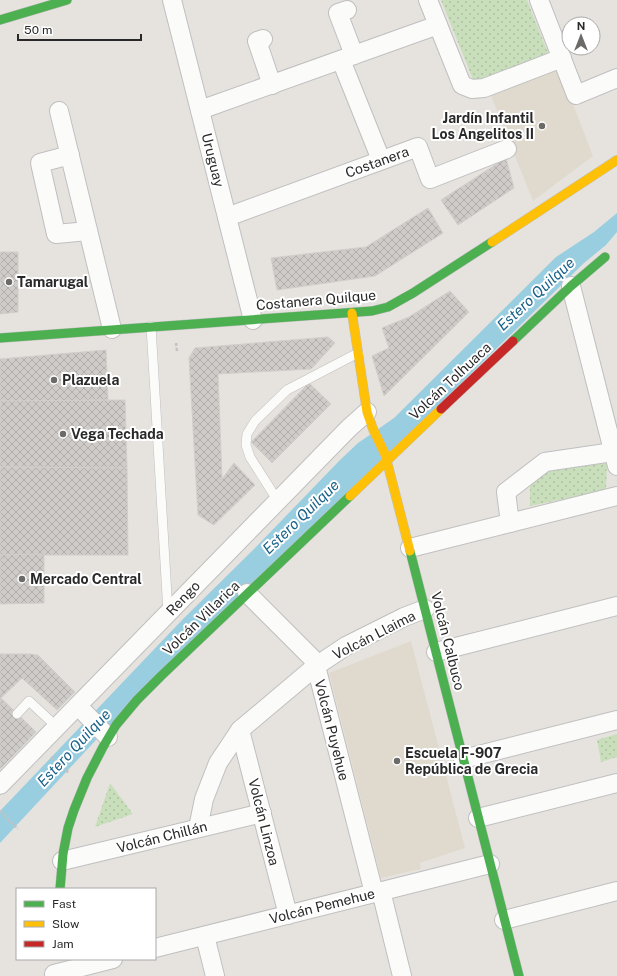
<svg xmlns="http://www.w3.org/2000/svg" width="617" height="976" font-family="'Public Sans',sans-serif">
  <defs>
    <pattern id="grass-dots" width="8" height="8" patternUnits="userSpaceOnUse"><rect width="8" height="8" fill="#c9dfbb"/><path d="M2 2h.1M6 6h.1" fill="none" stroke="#adbfa1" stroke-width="1.8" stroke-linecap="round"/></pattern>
    <pattern id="building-cross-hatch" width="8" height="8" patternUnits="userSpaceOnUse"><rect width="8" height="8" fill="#cecbc8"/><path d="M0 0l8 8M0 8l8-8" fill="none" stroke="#b1aeac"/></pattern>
  </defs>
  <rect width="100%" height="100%" fill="#e6e3df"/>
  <g fill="#e0dace">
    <path d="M 559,68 L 593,156 L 533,201 L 491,96 Z"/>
    <path d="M 411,641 L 465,848 L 420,863 L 421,869 L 381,878 L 329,673 Z"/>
  </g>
  <g fill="url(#grass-dots)">
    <path d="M 441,0 L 527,0 L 548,53 L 474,82 Z"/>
    <path d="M 607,461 L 606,490 L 530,506 L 530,486 L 551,467 Z"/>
    <path d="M 617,734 L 617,757 L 601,762 L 597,740 Z"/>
    <path d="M 110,783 L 133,814 L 95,827 Z"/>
  </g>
  <path fill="#99cee1" d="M 617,213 L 617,232 L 606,245 L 584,263 L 96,740 L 0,843 L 0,811 L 182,620 L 255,548 L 340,460 L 358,443 L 394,418 L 556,257 L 594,232 Z"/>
  <g fill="url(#building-cross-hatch)" stroke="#d1cfcb">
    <path d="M 506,158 L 514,188 L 458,225 L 441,200 Z"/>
    <path d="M 428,208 L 443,233 L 375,276 L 277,290 L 271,258 L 366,247 Z"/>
    <path d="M 0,252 L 18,252 L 18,312 L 0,314 Z"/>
    <path d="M 450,291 L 469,312 L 384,396 L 372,356 L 389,348 L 382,328 L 409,317 Z"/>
    <path d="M 328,337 L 335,343 L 311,369 L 218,374 L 222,479 L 234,463 L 255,485 L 214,525 L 198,515 L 189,358 L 195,348 Z"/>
    <path d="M 106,350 L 108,400 L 0,401 L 0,359 Z"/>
    <path d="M 309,383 L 331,404 L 272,463 L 251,442 Z"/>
    <path d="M 125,400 L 127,468 L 0,467 L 0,401 Z"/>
    <path d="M 0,467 L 127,468 L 128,555 L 0,555 Z"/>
    <path d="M 44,554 L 44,603 L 0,604 L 0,555 Z"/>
    <path d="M 0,654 L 30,654 L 0,684 Z"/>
    <path d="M 30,654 L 38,655 L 75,692 L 57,710 L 22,678 L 1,698 L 36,732 L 0,769 L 0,684 Z"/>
  </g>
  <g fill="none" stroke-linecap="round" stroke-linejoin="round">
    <g stroke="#c0bfc0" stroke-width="10">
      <g id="lane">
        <path d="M 151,326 L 168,613"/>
        <path d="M 278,501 L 250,457 L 246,445 L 247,434 L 255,421 L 287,390 L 358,353"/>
        <path d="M 17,714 L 29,701 L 57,727"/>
      </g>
    </g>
    <g stroke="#c0bfc0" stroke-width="20">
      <g id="street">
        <path d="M 172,0 L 253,320"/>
        <path d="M 539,0 L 576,95 L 617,78"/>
        <path d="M 347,10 L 338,13 L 354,55"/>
        <path d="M 438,25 L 462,85 L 472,89 L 484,88 L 562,58"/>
        <path d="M 263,39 L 257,41 L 272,85"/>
        <path d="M 341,60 L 381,160"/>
        <path d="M 200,110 L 438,25 L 428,0"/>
        <path d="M 59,111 L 112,329"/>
        <path d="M 70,155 L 40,163 L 56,234 L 88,231"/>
        <path d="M 227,217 L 418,147 L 430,179 L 507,149"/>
        <path d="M 571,286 L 617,466"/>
        <path d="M 510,523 L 506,492 L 545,462 L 613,452"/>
        <path d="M 410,548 L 617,496"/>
        <path d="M 247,593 L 312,658 L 316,666 L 374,893"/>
        <path d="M 436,652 L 617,606"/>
        <path d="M 78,706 L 108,737"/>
        <path d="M 240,730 L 288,915"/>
        <path d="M 463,759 L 617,720"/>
        <path d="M 0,785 L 349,428 L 367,412"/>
        <path d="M 478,818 L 617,783"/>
        <path d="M 198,828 L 204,799 L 218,763 L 240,730 L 316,666 L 346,646 L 404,617 L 425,609"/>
        <path d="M 62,861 L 262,813"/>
        <path d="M 381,891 L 402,976"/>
        <path d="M 504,920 L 617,891"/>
        <path d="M 205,936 L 215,976"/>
        <path d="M 155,948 L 490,864"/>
        <path d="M 54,974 L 113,959"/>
      </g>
    </g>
    <g stroke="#c0bfc0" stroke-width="10">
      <g id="fast">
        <path d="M 0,20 L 67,0"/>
        <path d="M 0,338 L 372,311 L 388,307 L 413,293 L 492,242"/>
        <path d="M 513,341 L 571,286 L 605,257"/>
        <path d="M 410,551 L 519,976"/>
        <path d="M 60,889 L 63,854 L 68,828 L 74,810 L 87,778 L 103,747 L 116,725 L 137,700 L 161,676 L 350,496"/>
      </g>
    </g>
    <g stroke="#c0bfc0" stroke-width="10">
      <g id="slow">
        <path d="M 492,242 L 617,160"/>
        <path d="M 352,313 L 367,412 L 373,429 L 385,454 L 410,551"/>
        <path d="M 350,496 L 441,409"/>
      </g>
    </g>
    <g stroke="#c0bfc0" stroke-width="10">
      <path id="jam" d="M 441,409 L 513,341"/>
    </g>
    <g stroke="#c3c2c2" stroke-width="2.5" stroke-dasharray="3 2" stroke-linecap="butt">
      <path d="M 176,343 L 177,351"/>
      <path d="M 51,757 L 69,773"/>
      <path d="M 0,811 L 18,829"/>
    </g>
    <use href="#lane" stroke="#fbfbfa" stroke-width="9"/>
    <use href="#street" stroke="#fbfbfa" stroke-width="18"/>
    <use href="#fast" stroke="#4caf50" stroke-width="9"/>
    <use href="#slow" stroke="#ffc107" stroke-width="9"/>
    <use href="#jam" stroke="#c62828" stroke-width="9"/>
  </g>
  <g fill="#6b6a69" stroke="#fff" stroke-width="1.5">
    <circle cx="542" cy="126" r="4"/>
    <circle cx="9" cy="282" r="4"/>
    <circle cx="54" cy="380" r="4"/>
    <circle cx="63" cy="434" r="4"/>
    <circle cx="22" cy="579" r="4"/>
    <circle cx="397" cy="761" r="4"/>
  </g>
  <g text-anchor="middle" stroke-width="4" stroke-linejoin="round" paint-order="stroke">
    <g font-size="14" font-weight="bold" fill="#292929" stroke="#fff" text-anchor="start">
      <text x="534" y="123" text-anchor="end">Jardín Infantil<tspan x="534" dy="16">Los Angelitos II</tspan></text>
      <text x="17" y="287">Tamarugal</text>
      <text x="62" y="385">Plazuela</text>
      <text x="71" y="439">Vega Techada</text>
      <text x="30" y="584">Mercado Central</text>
      <text x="405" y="758">Escuela F-907<tspan x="405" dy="16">República de Grecia</tspan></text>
    </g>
    <g font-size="14" fill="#292929" stroke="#fff">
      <text transform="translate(213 160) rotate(76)" y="5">Uruguay</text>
      <text transform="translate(377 162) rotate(-20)" y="5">Costanera</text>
      <text transform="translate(316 300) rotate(-5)" y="5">Costanera Quilque</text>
      <text transform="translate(450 381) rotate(-43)" y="5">Volcán Tolhuaca</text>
      <text transform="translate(183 598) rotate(-46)" y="5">Rengo</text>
      <text transform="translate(201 618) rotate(-44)" y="5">Volcán Villarica</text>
      <text transform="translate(374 635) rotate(-27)" y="5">Volcán Llaima</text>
      <text transform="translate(448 641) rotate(76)" y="5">Volcán Calbuco</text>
      <text transform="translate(332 730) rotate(76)" y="5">Volcán Puyehue</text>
      <text transform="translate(264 822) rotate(76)" y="5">Volcán Linzoa</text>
      <text transform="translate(162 837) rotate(-14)" y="5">Volcán Chillán</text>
      <text transform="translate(322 906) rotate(-14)" y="5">Volcán Pemehue</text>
    </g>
    <g font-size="15" font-style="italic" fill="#1a638b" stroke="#fff">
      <text transform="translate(536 294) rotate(-43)" y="5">Estero Quilque</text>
      <text transform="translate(301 517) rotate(-44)" y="5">Estero Quilque</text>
      <text transform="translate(74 748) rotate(-47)" y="5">Estero Quilque</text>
    </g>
  </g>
  <rect x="16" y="888" width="140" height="72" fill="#ffffff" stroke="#a9a9a9"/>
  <rect x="24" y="901" width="20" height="6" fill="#4caf50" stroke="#a9a9a9"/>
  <text x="52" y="908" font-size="12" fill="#292929">Fast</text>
  <rect x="24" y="921" width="20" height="6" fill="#ffc107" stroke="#a9a9a9"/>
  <text x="52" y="928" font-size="12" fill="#292929">Slow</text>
  <rect x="24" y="941" width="20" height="6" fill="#c62828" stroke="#a9a9a9"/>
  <text x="52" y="948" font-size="12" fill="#292929">Jam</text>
  <g transform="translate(581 36)"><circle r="19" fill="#ffffff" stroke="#a9a9a9"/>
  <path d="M0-3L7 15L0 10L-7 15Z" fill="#6b6a69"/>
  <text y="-6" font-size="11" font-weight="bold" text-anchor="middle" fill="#292929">N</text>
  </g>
  <path d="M18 34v6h123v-6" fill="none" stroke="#292929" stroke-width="2"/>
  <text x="24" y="34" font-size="12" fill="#292929" stroke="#ffffff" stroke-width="3" paint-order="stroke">50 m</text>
</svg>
